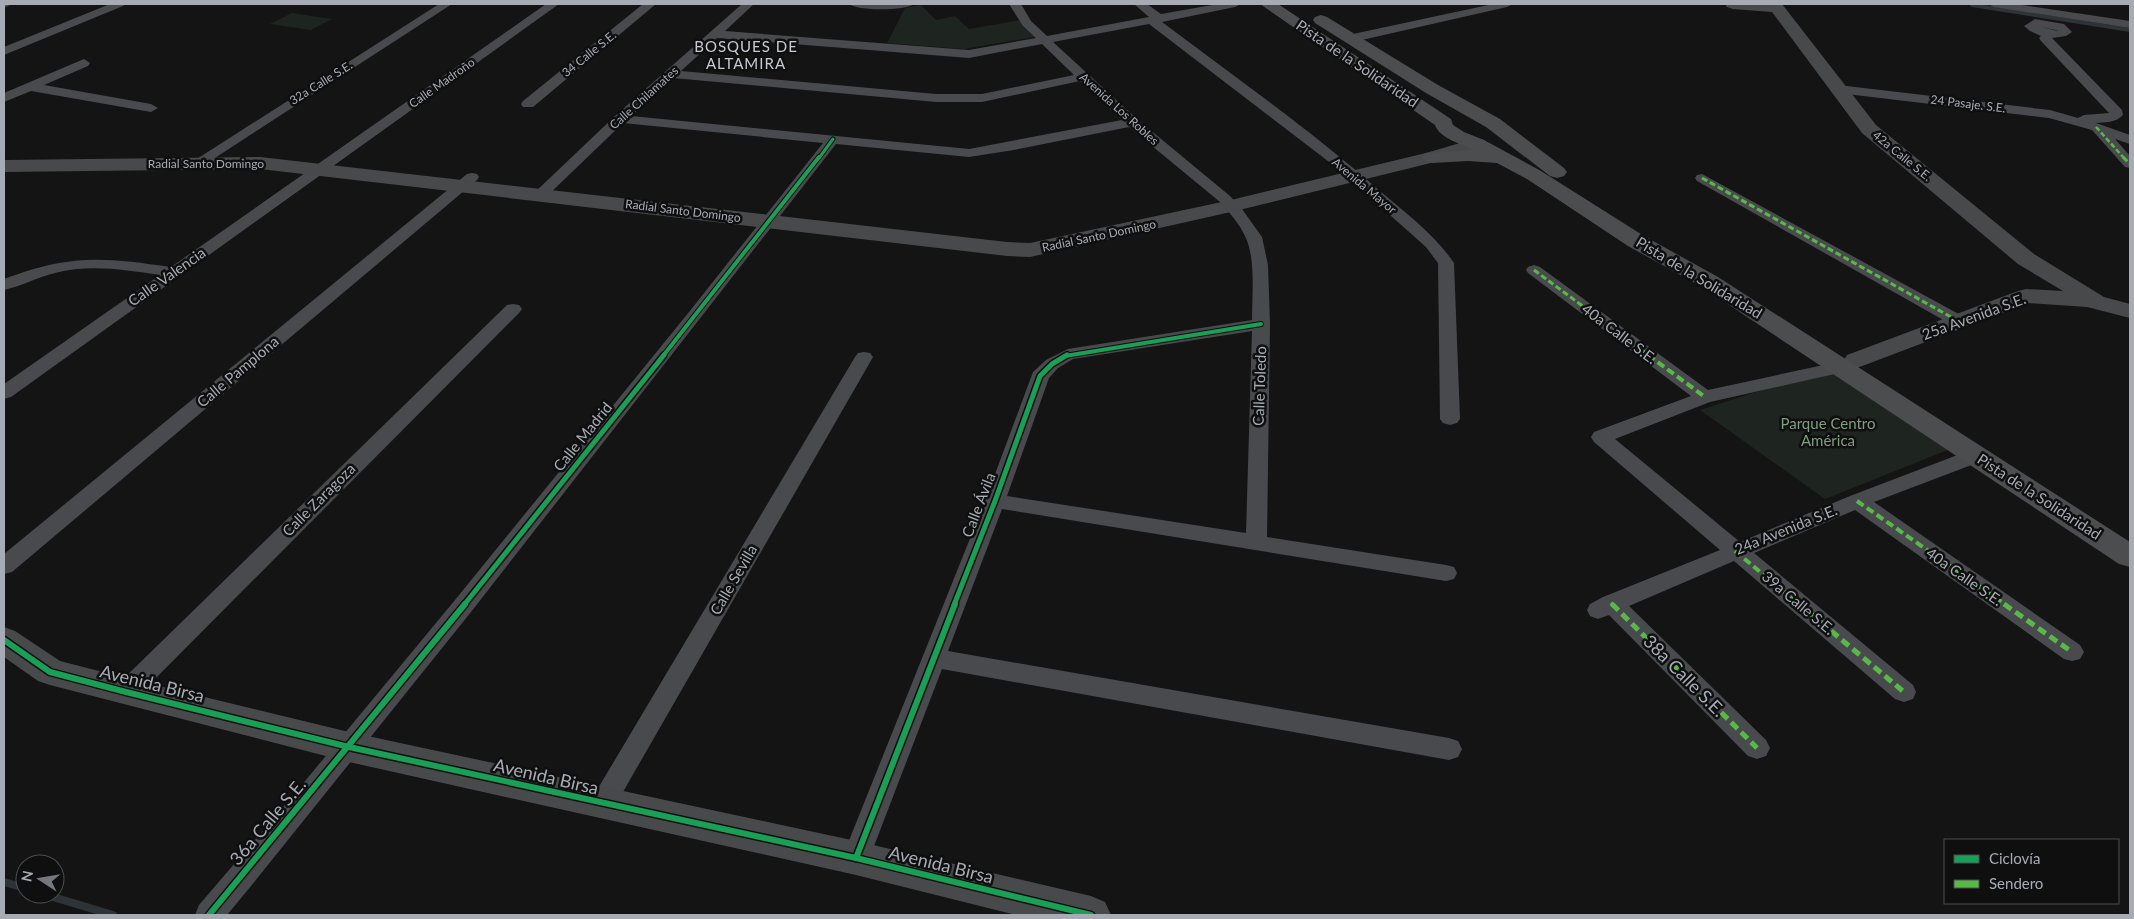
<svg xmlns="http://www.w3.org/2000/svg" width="2134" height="919" font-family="Lato,sans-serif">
  <rect width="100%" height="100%" fill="#141415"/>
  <g fill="#1e241f">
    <path d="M 921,5 L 936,20 L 955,16 L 969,29 L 1021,20 L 1035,37 L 964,49 L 887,43 L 905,8 Z"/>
    <path d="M 292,13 L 332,19 L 311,30 L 270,24 Z"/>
    <path d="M 1831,368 L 1955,447 L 1825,499 L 1700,410 Z"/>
  </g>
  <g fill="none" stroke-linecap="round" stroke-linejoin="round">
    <path stroke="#2c3438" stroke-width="4" d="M 1972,5 L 2130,30"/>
    <g stroke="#2c3438" stroke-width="8">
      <path d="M 4,882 L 25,888"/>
      <path d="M 43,894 L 113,915"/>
    </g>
    <g fill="#494a4d" fill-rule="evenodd">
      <path d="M 4,4 L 12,4 L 4,8 Z"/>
      <path d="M 110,4 L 125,4 L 123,6 L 4,55 L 4,47 Z"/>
      <path d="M 439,4 L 452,4 L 201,167 L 191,167 L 189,164 Z"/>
      <path d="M 546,4 L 559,4 L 11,397 L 4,399 L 4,384 L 160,275 C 125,270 90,264 55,273 C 38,277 22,286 4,290 L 4,279 C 70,254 103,257 171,267 Z"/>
      <path d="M 643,4 L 656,4 L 533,107 L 523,107 L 521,104 L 523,101 Z"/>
      <path d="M 742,4 L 754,4 L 725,31 L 969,50 L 1036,38 L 1023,26 L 1009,4 L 1021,4 L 1031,21 L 1047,36 L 1149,17 L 1134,4 L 1147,4 L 1161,14 L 1218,4 L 1241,4 L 1235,7 L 1162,22 C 1236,78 1312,131 1381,192 C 1407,214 1435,235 1454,263 L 1460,419 L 1457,423 L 1450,425 L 1443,423 L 1440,419 L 1438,263 L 1426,247 L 1337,168 L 1149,24 L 1053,42 L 1137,119 L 1230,196 L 1242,209 L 1262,237 L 1268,265 L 1270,324 L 1267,537 L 1446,565 L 1454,567 L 1457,573 L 1454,579 L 1446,581 L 1002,509 L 948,651 L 1449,738 L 1458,741 L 1462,749 L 1458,757 L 1449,760 L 942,669 L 866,867 L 856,871 L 846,867 L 842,858 L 985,501 L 1033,372 L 1046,360 L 1068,349 L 1252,320 C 1252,296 1256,258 1245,236 C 1239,223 1229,212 1220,202 L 1129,127 L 1014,150 L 969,157 L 836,144 L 471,612 L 251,886 L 227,915 L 195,915 L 199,905 L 296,792 L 455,600 L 689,312 L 823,143 L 623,123 L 546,197 L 536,197 L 533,194 L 615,116 ZM 717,38 L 969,58 L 1042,44 L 1074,75 L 982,94 L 936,94 L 681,71 ZM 673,78 L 936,102 L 982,102 L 1080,81 L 1122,120 L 969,149 L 631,116 ZM 1252,331 L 1246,533 L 1007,496 L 1049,378 L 1058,368 L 1073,359 Z"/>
      <path d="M 849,4 L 914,4 C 906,11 857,11 849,4 Z"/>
      <path d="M 1493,4 L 1513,4 L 1507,7 L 1353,42 L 1347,38 L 1353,34 Z"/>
      <path d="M 1988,4 L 2015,4 L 2130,21 L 2130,28 L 1994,7 Z"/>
      <path d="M 2035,19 L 2064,24 L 2072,32 L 2066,36 L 2052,38 L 2122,110 L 2123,115 C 2116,123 2105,122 2096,123 L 2130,135 L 2130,144 L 2115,139 L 2130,156 L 2130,168 L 2125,167 L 2092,130 L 2049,118 L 1838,93 L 1831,89 L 1838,85 L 2050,110 L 2078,118 L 2084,115 L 2109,113 L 2041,41 L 2039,38 L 2041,36 L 2030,31 L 2024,26 ZM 2041,27 L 2056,30 L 2058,31 Z"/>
      <path d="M 84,59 L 90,63 L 88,66 L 44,85 L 151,104 L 158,108 L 151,112 L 31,91 L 4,102 L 4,93 Z"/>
      <path d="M 472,173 L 477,174 L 479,177 L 477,180 L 12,572 L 4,574 L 4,554 L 467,174 Z"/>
      <path d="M 1702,174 L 1966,318 L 1969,322 L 1966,326 L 1960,327 L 1954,326 L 1697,181 L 1695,178 L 1697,175 Z"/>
      <path d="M 1534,265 L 1540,267 L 1708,390 L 1842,361 L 1848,363 L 1851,367 L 1848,371 L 1710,402 L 1615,439 L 1740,542 L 1850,496 L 1968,451 L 1975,449 L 1982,451 L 1985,456 L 1982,461 L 1874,502 L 2080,645 L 2084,652 L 2080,659 L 2072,661 L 2064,659 L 1855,510 L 1754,553 L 1913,685 L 1916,692 L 1913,699 L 1904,702 L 1895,699 L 1734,561 L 1629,606 L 1766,740 L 1770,748 L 1766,756 L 1757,759 L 1748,756 L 1609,615 L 1598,619 L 1590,616 L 1587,610 L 1590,604 L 1603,597 L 1720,550 L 1594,442 L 1591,437 L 1594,432 L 1691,396 L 1528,273 L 1526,270 L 1528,267 Z"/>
      <path d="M 513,304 L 519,305 L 522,309 L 519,313 L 135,699 L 126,702 L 117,699 L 114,692 L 117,685 L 507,305 Z"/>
      <path d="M 864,352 L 870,353 L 873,357 L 612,811 L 603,815 L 594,811 L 590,803 L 594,795 L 855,357 L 858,353 Z"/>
    </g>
    <g fill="#48494b" fill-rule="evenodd">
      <path d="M 1725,4 L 1782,4 L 1876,125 L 2034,254 L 2104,297 L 2130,304 L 2130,318 L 2087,307 L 2028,303 L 1865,365 L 1856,368 L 1847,365 L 1844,360 L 1847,355 L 2018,291 L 2026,289 L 2063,291 L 2018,264 L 1862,133 L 1772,12 L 1733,9 L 1727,7 Z"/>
      <path d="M 1477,138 L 1484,140 L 1487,144 L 1484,148 L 1439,161 L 1231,212 L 1030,257 L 1007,256 L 260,169 L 4,172 L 4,160 L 260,157 L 1007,242 L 1030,243 L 1231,200 L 1426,153 Z"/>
      <path d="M 4,627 L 15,631 L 60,661 L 126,678 L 349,732 L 856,841 L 1091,896 L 1105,902 L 1111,915 L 1016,915 L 856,875 L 349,762 L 50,685 L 38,681 L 4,657 Z"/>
    </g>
    <g fill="#4b4d4f" fill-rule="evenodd">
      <path d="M 1260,4 L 1278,4 L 1451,119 L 1453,125 L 1464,132 L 1484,140 L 1541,171 L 1644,236 L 1718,277 L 2130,542 L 2130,567 L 2119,564 L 1702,287 L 1628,246 L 1527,179 L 1497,163 L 1468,161 L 1432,163 L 1425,161 L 1422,157 L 1425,153 L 1473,150 C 1461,143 1440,139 1435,125 Z"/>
      <path d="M 1321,15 L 1327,17 L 1438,85 L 1500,119 L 1564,168 L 1567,172 L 1564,176 L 1557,178 L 1550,176 L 1486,127 L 1426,93 L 1315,23 L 1313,20 L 1315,17 Z"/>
    </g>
    <path stroke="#58b947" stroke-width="2.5" stroke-dasharray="5 2.5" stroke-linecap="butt" d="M 2096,127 L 2124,158"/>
    <g stroke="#58b947" stroke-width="3" stroke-dasharray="6 3" stroke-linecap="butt">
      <path d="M 2123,157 L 2130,164"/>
      <path d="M 1702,178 L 1960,322"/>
      <path d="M 1534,270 L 1650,356"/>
    </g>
    <g stroke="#58b947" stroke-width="4" stroke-dasharray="8 4" stroke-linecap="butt">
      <path d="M 1648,355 L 1705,397"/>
      <path d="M 1857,501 L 2006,605"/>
      <path d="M 1735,551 L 1800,605"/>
      <path d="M 1611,603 L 1613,605"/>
    </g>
    <g stroke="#58b947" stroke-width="5" stroke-dasharray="9 5" stroke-linecap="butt">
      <path d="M 1612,604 L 1757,748"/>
      <path d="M 1799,604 L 1904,692"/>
      <path d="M 2004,604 L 2072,652"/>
    </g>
    <g stroke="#0f0f10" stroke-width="5">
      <path id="cycleway-far3" d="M 819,158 L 833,139"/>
    </g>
    <g stroke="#0f0f10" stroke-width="6">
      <g id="cycleway-far2">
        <path d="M 663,356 L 819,157"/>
        <path d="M 1065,356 L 1261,324"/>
      </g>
    </g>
    <g stroke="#0f0f10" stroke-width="8">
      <g id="cycleway-far1">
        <path d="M 464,605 L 664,355"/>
        <path d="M 954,605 L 995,501 L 1040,376 L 1052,364 L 1067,355"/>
      </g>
    </g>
    <g stroke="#0f0f10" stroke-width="9">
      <g id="cycleway">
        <path d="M 4,640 L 50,672 L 126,692 L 349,747 L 856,858 L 1091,915"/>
        <path d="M 856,858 L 955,604"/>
        <path d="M 209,915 L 465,604"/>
      </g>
    </g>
    <use href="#cycleway-far3" stroke="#1a9f57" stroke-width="3"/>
    <use href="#cycleway-far2" stroke="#1a9f57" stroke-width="4"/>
    <use href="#cycleway-far1" stroke="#1a9f57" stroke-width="5"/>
    <use href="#cycleway" stroke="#1a9f57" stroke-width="6"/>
  </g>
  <g text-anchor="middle" stroke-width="5" stroke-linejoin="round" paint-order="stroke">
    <g font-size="12" fill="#a7acb4" stroke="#0f0f10">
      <text transform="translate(589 54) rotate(-39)" y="4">34 Calle S.E.</text>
      <text transform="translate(321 83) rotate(-32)" y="4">32a Calle S.E.</text>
      <text transform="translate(442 83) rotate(-35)" y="4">Calle Madroño</text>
      <text transform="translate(644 98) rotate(-42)" y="4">Calle Chilamates</text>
      <text transform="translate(1968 104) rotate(7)" y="4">24 Pasaje. S.E.</text>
      <text transform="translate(1119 109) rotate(42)" y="4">Avenida Los Robles</text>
      <text transform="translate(1902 156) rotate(39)" y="4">42a Calle S.E.</text>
      <text x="206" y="168">Radial Santo Domingo</text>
      <text transform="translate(1364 186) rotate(40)" y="4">Avenida Mayor</text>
      <text transform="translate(683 211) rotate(7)" y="4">Radial Santo Domingo</text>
      <text transform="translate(1099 236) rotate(-12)" y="4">Radial Santo Domingo</text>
    </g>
    <g font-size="15" letter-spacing="1" fill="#c7cbd0" stroke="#0f0f10">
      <text x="746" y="52">BOSQUES DE<tspan x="746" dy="17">ALTAMIRA</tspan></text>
    </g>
    <g font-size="15" fill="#a7acb4" stroke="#0f0f10">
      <text transform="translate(1357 64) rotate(34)" y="5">Pista de la Solidaridad</text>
      <text transform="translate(167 277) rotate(-35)" y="5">Calle Valencia</text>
      <text transform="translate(1699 278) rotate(31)" y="5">Pista de la Solidaridad</text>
      <text transform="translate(1974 317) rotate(-20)" y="5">25a Avenida S.E.</text>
      <text transform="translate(1619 334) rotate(37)" y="5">40a Calle S.E.</text>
      <text transform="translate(238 372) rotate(-40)" y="5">Calle Pamplona</text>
      <text transform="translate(1260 386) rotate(-88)" y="5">Calle Toledo</text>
      <text transform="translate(583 437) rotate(-51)" y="5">Calle Madrid</text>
      <text transform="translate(2039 497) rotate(33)" y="5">Pista de la Solidaridad</text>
      <text transform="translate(319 500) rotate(-45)" y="5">Calle Zaragoza</text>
      <text transform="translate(979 505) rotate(-69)" y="5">Calle Ávila</text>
      <text transform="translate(1786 530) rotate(-22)" y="5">24a Avenida S.E.</text>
      <text transform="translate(1964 577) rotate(35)" y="5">40a Calle S.E.</text>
      <text transform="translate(734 580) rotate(-60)" y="5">Calle Sevilla</text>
      <text transform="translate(1798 603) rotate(40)" y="5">39a Calle S.E.</text>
    </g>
    <g font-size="15" fill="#819d80" stroke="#0f0f10">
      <text x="1828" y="429">Parque Centro<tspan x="1828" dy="17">América</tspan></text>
    </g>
    <g font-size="18" fill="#a7acb4" stroke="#0f0f10">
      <text transform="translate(1684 676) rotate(45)" y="6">38a Calle S.E.</text>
      <text transform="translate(152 684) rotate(14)" y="6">Avenida Birsa</text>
      <text transform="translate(546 777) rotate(13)" y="6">Avenida Birsa</text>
      <text transform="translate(268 822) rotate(-50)" y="6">36a Calle S.E.</text>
      <text transform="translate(941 865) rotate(14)" y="6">Avenida Birsa</text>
    </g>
  </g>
  <rect width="2134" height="919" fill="none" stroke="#a7acb4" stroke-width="10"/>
  <rect x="1944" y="839" width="175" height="65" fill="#0f0f10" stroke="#4c4e52"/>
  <rect x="1954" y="855" width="25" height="8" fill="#1a9f57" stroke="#4c4e52"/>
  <text x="1989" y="864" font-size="15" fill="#a7acb4">Ciclovía</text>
  <rect x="1954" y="880" width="25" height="8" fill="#58b947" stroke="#4c4e52"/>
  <text x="1989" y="889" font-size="15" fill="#a7acb4">Sendero</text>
  <g transform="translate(40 879) rotate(282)"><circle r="24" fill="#0f0f10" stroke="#4c4e52"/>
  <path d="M0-4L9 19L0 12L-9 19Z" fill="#74777c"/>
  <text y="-8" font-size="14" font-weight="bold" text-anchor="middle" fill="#a7acb4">N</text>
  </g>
</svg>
